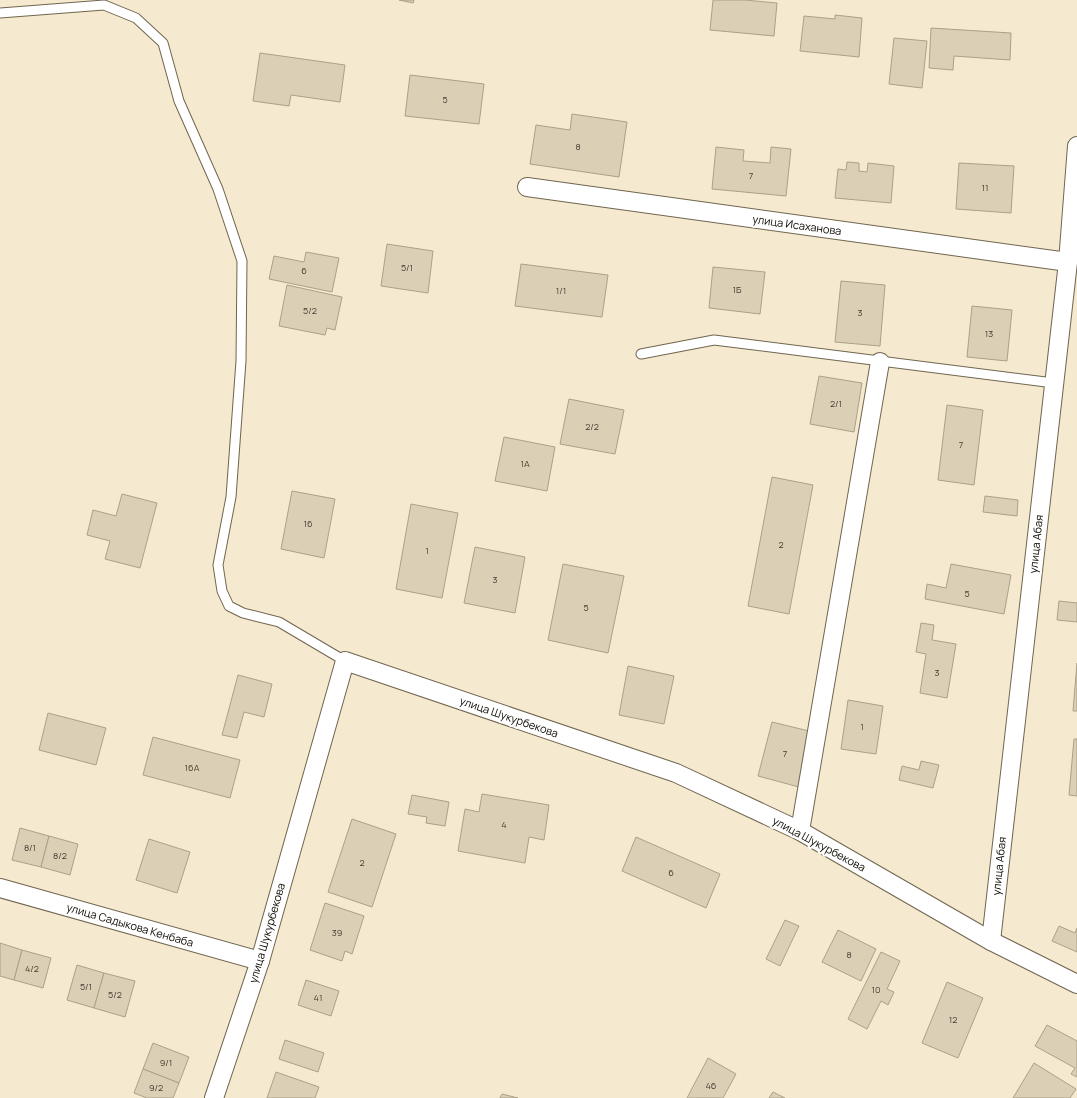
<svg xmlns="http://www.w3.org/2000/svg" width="1077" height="1098" font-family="Manrope,sans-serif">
  <rect width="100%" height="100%" fill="#f5e9cf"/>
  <g fill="#dbcfb6" stroke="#aca188">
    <path d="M 399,0 L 414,0 L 413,3 Z"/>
    <path d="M 713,0 L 745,0 L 777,3 L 774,36 L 710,30 Z"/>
    <path d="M 835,15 L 862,18 L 859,57 L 800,51 L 804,16 L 835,19 Z"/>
    <path d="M 931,28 L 1011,33 L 1010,60 L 954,56 L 953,70 L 929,68 Z"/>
    <path d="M 894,38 L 927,41 L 922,88 L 889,84 Z"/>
    <path d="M 260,53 L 345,65 L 340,102 L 291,95 L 289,106 L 253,101 Z"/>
    <path d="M 410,75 L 484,84 L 479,124 L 405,116 Z"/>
    <path d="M 572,114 L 627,122 L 619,177 L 530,164 L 536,125 L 570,130 Z"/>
    <path d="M 716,147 L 744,150 L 743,161 L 770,163 L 771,147 L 791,149 L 786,196 L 712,189 Z"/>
    <path d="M 847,162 L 859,163 L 859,171 L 867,172 L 868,163 L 894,166 L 891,203 L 835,198 L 838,169 L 846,170 Z"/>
    <path d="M 959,163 L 1014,166 L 1011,213 L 956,209 Z"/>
    <path d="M 387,244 L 433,251 L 428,293 L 381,286 Z"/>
    <path d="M 306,252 L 339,258 L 332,292 L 269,279 L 274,256 L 304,262 Z"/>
    <path d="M 521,264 L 608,275 L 602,317 L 515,306 Z"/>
    <path d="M 713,267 L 765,272 L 760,314 L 709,308 Z"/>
    <path d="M 841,281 L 885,285 L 880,346 L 835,342 Z"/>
    <path d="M 287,285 L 342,297 L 335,330 L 327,328 L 325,335 L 279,326 Z"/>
    <path d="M 972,306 L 1012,310 L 1007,361 L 967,357 Z"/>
    <path d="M 819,376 L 862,383 L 854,432 L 810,424 Z"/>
    <path d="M 569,399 L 624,410 L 615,454 L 560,444 Z"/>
    <path d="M 947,405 L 983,410 L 974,485 L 938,480 Z"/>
    <path d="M 504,437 L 555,447 L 547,491 L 495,481 Z"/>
    <path d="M 772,477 L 813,485 L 789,614 L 748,606 Z"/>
    <path d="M 292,491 L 335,499 L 324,558 L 281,549 Z"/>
    <path d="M 122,494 L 157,503 L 140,568 L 105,559 L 110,541 L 87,535 L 93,510 L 116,516 Z"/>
    <path d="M 985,496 L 1018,500 L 1017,516 L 983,512 Z"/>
    <path d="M 411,504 L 458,513 L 442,598 L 396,589 Z"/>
    <path d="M 475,547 L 525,557 L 515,613 L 464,603 Z"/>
    <path d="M 563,564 L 624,576 L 608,653 L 548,640 Z"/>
    <path d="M 951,564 L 1011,575 L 1004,614 L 925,599 L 927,584 L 946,588 Z"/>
    <path d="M 1059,601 L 1077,603 L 1077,622 L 1057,620 Z"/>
    <path d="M 921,623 L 934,625 L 932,640 L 956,644 L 947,698 L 920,693 L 926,654 L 916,652 Z"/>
    <path d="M 1077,663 L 1077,711 L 1073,711 Z"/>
    <path d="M 628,666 L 674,676 L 664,724 L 619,715 Z"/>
    <path d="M 238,675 L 272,684 L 264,717 L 244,712 L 237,738 L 222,735 Z"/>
    <path d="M 848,700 L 883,706 L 876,754 L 841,749 Z"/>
    <path d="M 48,713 L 106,728 L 96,765 L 39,750 Z"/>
    <path d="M 772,722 L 813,732 L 799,787 L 758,776 Z"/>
    <path d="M 153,737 L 240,760 L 230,798 L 143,775 Z"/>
    <path d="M 1074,739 L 1077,739 L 1077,796 L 1069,795 Z"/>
    <path d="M 921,761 L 939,765 L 933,788 L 899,780 L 902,766 L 919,770 Z"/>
    <path d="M 482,794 L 549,805 L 544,840 L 529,837 L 525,863 L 458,851 L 465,809 L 479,812 Z"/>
    <path d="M 412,795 L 449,802 L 445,826 L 426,823 L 427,817 L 408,814 Z"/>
    <path d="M 352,819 L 396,834 L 372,907 L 328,892 Z"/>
    <path d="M 20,828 L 49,836 L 41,867 L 12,860 Z"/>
    <path d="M 49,836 L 78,844 L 70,875 L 41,867 Z"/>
    <path d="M 636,837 L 720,874 L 706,908 L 622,871 Z"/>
    <path d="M 149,839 L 190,852 L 177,893 L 136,880 Z"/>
    <path d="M 325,903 L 364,916 L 352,954 L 345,951 L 342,961 L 310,950 Z"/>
    <path d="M 785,920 L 799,926 L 780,966 L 766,959 Z"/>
    <path d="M 1059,926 L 1075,933 L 1077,928 L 1077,952 L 1052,941 Z"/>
    <path d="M 838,930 L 876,949 L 861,981 L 822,962 Z"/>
    <path d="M 0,943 L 22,950 L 14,980 L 0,976 Z"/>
    <path d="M 22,950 L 51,958 L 43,988 L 14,980 Z"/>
    <path d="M 881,952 L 900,961 L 887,989 L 894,992 L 888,1005 L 881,1001 L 867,1029 L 848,1019 Z"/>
    <path d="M 77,965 L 104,973 L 94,1008 L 67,1000 Z"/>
    <path d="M 104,973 L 135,981 L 125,1017 L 94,1008 Z"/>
    <path d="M 306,980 L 339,991 L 331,1016 L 298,1005 Z"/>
    <path d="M 947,982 L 983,998 L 958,1058 L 922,1043 Z"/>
    <path d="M 1047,1025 L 1077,1041 L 1077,1077 L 1071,1074 L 1075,1068 L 1035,1046 Z"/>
    <path d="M 285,1040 L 324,1053 L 318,1072 L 279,1059 Z"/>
    <path d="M 153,1043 L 189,1057 L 179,1083 L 143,1069 Z"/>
    <path d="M 708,1058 L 736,1074 L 723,1098 L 687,1098 Z"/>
    <path d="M 1034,1063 L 1076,1089 L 1070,1098 L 1013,1098 Z"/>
    <path d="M 143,1069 L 179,1083 L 173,1098 L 147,1098 L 134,1093 Z"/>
    <path d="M 276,1072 L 319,1087 L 315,1098 L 267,1098 Z"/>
    <path d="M 773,1092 L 785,1098 L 769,1098 Z"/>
    <path d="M 502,1094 L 518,1098 L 500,1098 Z"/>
  </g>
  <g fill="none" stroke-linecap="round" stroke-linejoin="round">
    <g stroke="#70654f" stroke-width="11">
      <g id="service">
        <path d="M 0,13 L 104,5 L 136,18 L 163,43 L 179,101 L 218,189 L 242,261 L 241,361 L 231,497 L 218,565 L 222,591 L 229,606 L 243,613 L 279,622 L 345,661"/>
        <path d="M 641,354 L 714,340 L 1054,383"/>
      </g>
    </g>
    <g stroke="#70654f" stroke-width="20">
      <g id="minor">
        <path d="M 527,187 L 1068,262"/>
        <path d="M 800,831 L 880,362"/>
        <path d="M 0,888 L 260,961"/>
        <path d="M 991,941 L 1068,262 L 1077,146"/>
        <path d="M 214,1098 L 260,961 L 345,661 L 676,773 L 800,831 L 991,941 L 1077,984"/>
      </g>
    </g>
    <use href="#service" stroke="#fff" stroke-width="9"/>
    <use href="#minor" stroke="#fff" stroke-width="18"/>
  </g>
  <g text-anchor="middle" stroke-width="4" stroke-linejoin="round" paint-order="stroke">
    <g font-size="9" fill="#433d31">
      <text x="445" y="103">5</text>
      <text x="578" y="150">8</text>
      <text x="751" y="179">7</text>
      <text x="985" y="191">11</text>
      <text x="407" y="271">5/1</text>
      <text x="304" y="274">6</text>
      <text x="737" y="293">1Б</text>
      <text x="561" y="294">1/1</text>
      <text x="310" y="314">5/2</text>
      <text x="860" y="316">3</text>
      <text x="989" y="337">13</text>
      <text x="836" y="407">2/1</text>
      <text x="592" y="430">2/2</text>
      <text x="961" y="448">7</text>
      <text x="525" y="467">1А</text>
      <text x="308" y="527">16</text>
      <text x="781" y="548">2</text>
      <text x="427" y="554">1</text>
      <text x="495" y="583">3</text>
      <text x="967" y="597">5</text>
      <text x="586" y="611">5</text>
      <text x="937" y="676">3</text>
      <text x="862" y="730">1</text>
      <text x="785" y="757">7</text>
      <text x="192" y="771">16А</text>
      <text x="504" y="828">4</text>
      <text x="30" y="851">8/1</text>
      <text x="60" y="859">8/2</text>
      <text x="362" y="866">2</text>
      <text x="671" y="876">6</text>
      <text x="337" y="936">39</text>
      <text x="849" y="958">8</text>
      <text x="32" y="972">4/2</text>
      <text x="86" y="990">5/1</text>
      <text x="876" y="993">10</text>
      <text x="115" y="998">5/2</text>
      <text x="318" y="1001">41</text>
      <text x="953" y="1023">12</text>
      <text x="166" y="1066">9/1</text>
      <text x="711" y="1089">46</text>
      <text x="156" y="1091">9/2</text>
    </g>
    <g font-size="11" fill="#100c05" stroke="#fff">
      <text transform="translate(797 225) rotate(8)" y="4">улица Исаханова</text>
      <text transform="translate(1036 544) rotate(-84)" y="4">улица Абая</text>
      <text transform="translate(509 717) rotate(19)" y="4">улица Шукурбекова</text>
      <text transform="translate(819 844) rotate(28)" y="4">улица Шукурбекова</text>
      <text transform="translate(999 866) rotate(-84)" y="4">улица Абая</text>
      <text transform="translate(130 925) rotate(16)" y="4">улица Садыкова Кенбаба</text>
      <text transform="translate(267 933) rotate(-74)" y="4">улица Шукурбекова</text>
    </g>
  </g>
</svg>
